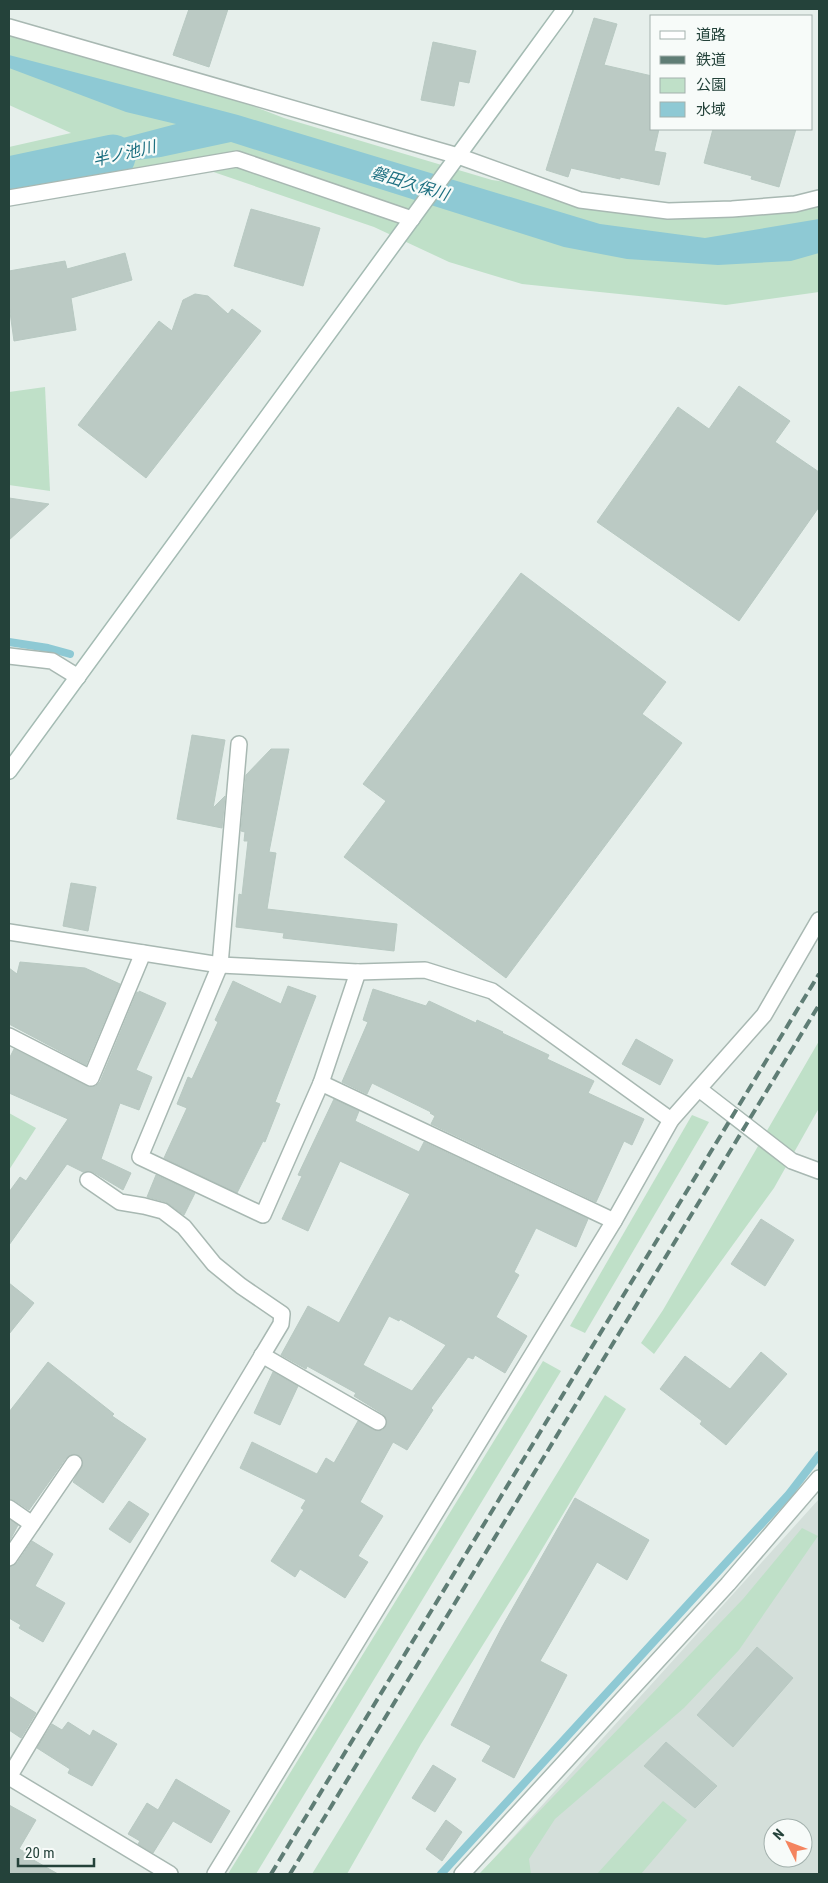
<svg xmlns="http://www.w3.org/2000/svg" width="828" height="1883" font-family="'Roboto Condensed','Noto Sans JP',sans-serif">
  <rect width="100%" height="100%" fill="#e6efeb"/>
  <path fill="#d4dfda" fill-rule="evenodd" d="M 819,1499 L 819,1874 L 480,1874 ZM 773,1828 L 803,1828 L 803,1858 L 773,1858 Z"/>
  <g fill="#bfe0c8">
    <path d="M 9,25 L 151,67 L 284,118 L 492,180 L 707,210 L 819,197 L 819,292 L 726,305 L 522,284 L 449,262 L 374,227 L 196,166 L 9,198 L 9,147 L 71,133 L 9,105 Z"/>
    <path d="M 45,387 L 50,491 L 9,485 L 9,392 Z"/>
    <path d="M 819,1041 L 819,1108 L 774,1188 L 654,1354 L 641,1343 L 663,1310 Z"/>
    <path d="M 9,1113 L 36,1128 L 9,1170 Z"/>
    <path d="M 692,1115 L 709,1122 L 585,1333 L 570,1326 Z"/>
    <path d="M 543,1361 L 561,1371 L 256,1874 L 228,1874 Z"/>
    <path d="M 605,1395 L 626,1409 L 529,1571 L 421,1744 L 347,1874 L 312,1874 Z"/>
    <path d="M 802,1528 L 818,1536 L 739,1650 L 684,1708 L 555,1819 L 529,1859 L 531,1874 L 479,1874 L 743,1599 Z"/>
    <path d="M 663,1801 L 687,1820 L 641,1874 L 597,1874 Z"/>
  </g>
  <path fill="#8ec9d4" d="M 9,55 L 238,115 L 600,224 L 705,238 L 819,219 L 819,253 L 791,261 L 718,265 L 627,259 L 564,247 L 231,142 L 161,157 L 9,176 L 9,168 L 176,124 L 126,112 L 9,68 Z"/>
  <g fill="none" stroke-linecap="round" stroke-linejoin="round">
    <g stroke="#8ec9d4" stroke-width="8">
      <path d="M 9,642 L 48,648 L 70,654"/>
      <path d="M 441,1874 L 789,1494 L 819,1455"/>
    </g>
    <path stroke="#8ec9d4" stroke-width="45" d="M 9,179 L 113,157"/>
  </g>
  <g fill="#bbcac4" stroke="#b8c9c2" fill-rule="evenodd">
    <path d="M 189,9 L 228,9 L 209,67 L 173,55 Z"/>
    <path d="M 594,18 L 617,24 L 604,65 L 652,76 L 652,129 L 659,129 L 654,151 L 666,153 L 659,185 L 620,177 L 620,179 L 571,168 L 568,177 L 546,170 Z"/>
    <path d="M 433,42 L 476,51 L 469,83 L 459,81 L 454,106 L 421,100 Z"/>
    <path d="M 713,129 L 796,129 L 779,187 L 751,179 L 752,176 L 704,163 Z"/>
    <path d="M 251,209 L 320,228 L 303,286 L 234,266 Z"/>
    <path d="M 125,253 L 132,280 L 71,298 L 76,330 L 14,341 L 9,305 L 9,271 L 65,261 L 67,269 Z"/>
    <path d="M 195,294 L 208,296 L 228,314 L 232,309 L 261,331 L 146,478 L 78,425 L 159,321 L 172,331 L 183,300 Z"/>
    <path d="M 739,386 L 790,421 L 775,442 L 819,472 L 819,507 L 739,621 L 597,522 L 678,407 L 709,429 Z"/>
    <path d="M 9,498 L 49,504 L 9,540 Z"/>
    <path d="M 521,573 L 666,682 L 642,714 L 682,743 L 506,978 L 344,857 L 386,801 L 363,784 Z"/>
    <path d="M 192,735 L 225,740 L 213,808 L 225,796 L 222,828 L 177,819 Z"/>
    <path d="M 271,749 L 289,749 L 269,852 L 276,853 L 267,909 L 397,924 L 394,951 L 283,938 L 284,933 L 236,927 L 239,894 L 242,895 L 248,841 L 244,841 L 245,832 L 241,831 L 246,775 Z"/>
    <path d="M 71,883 L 96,887 L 88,931 L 63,926 Z"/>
    <path d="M 20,962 L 85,968 L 120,984 L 86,1065 L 9,1024 L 9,968 L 17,974 Z"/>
    <path d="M 233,981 L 281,1004 L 288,986 L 316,996 L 275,1102 L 280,1104 L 265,1142 L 263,1141 L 237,1193 L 164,1158 L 187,1108 L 177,1104 L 188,1077 L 192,1079 L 218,1022 L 215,1020 Z"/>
    <path d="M 373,989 L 426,1006 L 429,1001 L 476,1023 L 477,1020 L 503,1032 L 502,1033 L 549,1055 L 547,1059 L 594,1081 L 588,1093 L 644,1119 L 632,1145 L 624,1141 L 596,1202 L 431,1124 L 435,1116 L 430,1113 L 431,1112 L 372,1083 L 367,1094 L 342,1082 L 368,1022 L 363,1020 Z"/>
    <path d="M 139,991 L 166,1003 L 136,1070 L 152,1077 L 139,1110 L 120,1103 L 101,1159 L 131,1173 L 123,1190 L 93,1172 L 83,1172 L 67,1164 L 9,1245 L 9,1192 L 20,1177 L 26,1181 L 68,1119 L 9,1093 L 9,1059 L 14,1049 L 87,1086 L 96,1086 L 100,1082 L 137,992 L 139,993 Z"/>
    <path d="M 636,1039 L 673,1060 L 660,1085 L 622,1064 Z"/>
    <path d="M 334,1099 L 359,1111 L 355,1121 L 419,1152 L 424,1142 L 588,1219 L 576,1247 L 536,1228 L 514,1272 L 519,1275 L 496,1317 L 527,1336 L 505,1373 L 475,1355 L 473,1359 L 468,1357 L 431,1408 L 433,1410 L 407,1450 L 393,1442 L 360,1502 L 383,1516 L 358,1556 L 368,1562 L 345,1598 L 300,1569 L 295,1577 L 271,1561 L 304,1510 L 301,1508 L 306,1500 L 240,1468 L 252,1442 L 317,1474 L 326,1458 L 334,1463 L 358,1421 L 378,1431 L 383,1430 L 387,1422 L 383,1414 L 354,1396 L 356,1393 L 307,1366 L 306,1369 L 281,1355 L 308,1306 L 339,1323 L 410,1194 L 340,1161 L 308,1231 L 282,1219 L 302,1176 L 298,1175 ZM 389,1316 L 399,1321 L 400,1319 L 446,1345 L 412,1391 L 363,1365 Z"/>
    <path d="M 156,1175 L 195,1193 L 184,1215 L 166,1202 L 147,1197 Z"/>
    <path d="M 761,1219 L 794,1240 L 765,1286 L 731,1264 Z"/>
    <path d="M 9,1283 L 34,1303 L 9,1334 Z"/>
    <path d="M 761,1352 L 787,1374 L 726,1445 L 700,1424 L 702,1421 L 660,1389 L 685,1356 L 730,1389 Z"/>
    <path d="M 48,1362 L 114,1414 L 112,1416 L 146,1439 L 103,1503 L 73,1482 L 83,1463 L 80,1456 L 74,1454 L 66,1458 L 29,1510 L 14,1500 L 9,1499 L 9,1412 Z"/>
    <path d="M 273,1372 L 298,1386 L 280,1425 L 254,1413 Z"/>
    <path d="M 575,1498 L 649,1540 L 627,1580 L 597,1562 L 540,1661 L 567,1675 L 514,1778 L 482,1761 L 491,1746 L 451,1725 L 502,1627 Z"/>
    <path d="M 129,1501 L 149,1514 L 130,1543 L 109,1529 Z"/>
    <path d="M 9,1519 L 18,1525 L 9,1542 Z"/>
    <path d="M 32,1541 L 53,1554 L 35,1586 L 65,1603 L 43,1642 L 19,1628 L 21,1625 L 9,1618 L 9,1567 L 17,1563 Z"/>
    <path d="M 757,1647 L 793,1678 L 733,1747 L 697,1715 Z"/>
    <path d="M 9,1696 L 36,1713 L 21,1738 L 9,1730 Z"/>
    <path d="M 68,1722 L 90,1736 L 93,1730 L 117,1744 L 92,1786 L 68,1773 L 70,1769 L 37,1748 L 52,1724 L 62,1730 Z"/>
    <path d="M 666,1742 L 717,1786 L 695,1808 L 644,1766 Z"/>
    <path d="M 433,1765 L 456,1779 L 435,1812 L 412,1798 Z"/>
    <path d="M 176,1779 L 230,1811 L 211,1843 L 173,1821 L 153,1853 L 138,1844 L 140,1841 L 128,1834 L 147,1803 L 158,1810 Z"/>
    <path d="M 9,1805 L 36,1820 L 19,1849 L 31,1855 L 30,1858 L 58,1874 L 9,1874 Z"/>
    <path d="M 446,1820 L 462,1832 L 442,1861 L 426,1849 Z"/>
  </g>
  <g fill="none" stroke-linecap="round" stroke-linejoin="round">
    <g stroke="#a8b8b2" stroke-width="18">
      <g id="street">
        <path d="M 9,27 L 458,156 L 580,200 L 668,211 L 732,209 L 795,204 L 819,198"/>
        <path d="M 9,198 L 237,159 L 412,219"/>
        <path d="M 9,656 L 52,661 L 78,677"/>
        <path d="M 239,744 L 220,965 L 140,1157 L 263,1215 L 321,1083 L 358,972"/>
        <path d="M 9,932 L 220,965 L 358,972 L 425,970 L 492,991 L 671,1120"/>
        <path d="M 9,1036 L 91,1078 L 143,953"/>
        <path d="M 321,1083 L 614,1221"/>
        <path d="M 699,1089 L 792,1161 L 819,1171"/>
        <path d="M 262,1355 L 378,1422"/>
        <path d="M 9,1508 L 32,1524"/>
        <path d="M 9,1558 L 74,1463"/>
        <path d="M 9,1777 L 281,1324 L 282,1314 L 241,1286 L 214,1264 L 184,1227 L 163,1211 L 144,1206 L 120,1202 L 88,1180"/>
        <path d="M 9,1777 L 170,1874"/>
        <path d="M 215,1874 L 614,1221 L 671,1120 L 764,1015 L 819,920"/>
        <path d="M 462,1874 L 728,1584 L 819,1478"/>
      </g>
    </g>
    <g stroke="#a4bbb3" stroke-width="18">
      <path id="secondary" d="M 9,771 L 565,9"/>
    </g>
    <use href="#street" stroke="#fff" stroke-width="15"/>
    <use href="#secondary" stroke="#fff" stroke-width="15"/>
    <g stroke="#5f7d75" stroke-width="4" stroke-dasharray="10 5" stroke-linecap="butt">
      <path d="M 271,1874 L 819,974"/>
      <path d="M 290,1874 L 819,1005"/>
    </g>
  </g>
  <g text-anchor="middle" stroke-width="4.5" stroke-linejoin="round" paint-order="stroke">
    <g font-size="16" font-style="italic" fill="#1c6f80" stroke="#f7fbf9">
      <text transform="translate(124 153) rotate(-13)" y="6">半ノ池川</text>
      <text transform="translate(410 183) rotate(17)" y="6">磐田久保川</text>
    </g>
  </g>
  <rect width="828" height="1883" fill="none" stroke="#24423a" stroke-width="20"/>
  <rect x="650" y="15" width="162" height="115" fill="#f7fbf9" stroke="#a3b1ad"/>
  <rect x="660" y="31" width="25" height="8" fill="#ffffff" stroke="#a3b1ad"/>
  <text x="696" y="40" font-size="15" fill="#24423a">道路</text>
  <rect x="660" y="56" width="25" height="8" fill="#5f7d75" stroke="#a3b1ad"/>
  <text x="696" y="65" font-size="15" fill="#24423a">鉄道</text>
  <rect x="660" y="78" width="25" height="15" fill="#bfe0c8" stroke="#a3b1ad"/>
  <text x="696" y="90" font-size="15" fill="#24423a">公園</text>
  <rect x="660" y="102" width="25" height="15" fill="#8ec9d4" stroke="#a3b1ad"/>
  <text x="696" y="115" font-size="15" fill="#24423a">水域</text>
  <g transform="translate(788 1843) rotate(312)"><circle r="24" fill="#f7fbf9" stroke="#a3b1ad"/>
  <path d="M0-4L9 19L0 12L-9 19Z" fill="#f4845f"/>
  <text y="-8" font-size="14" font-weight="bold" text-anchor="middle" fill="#24423a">N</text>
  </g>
  <path d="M18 1858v8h76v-8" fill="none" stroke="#24423a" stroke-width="2.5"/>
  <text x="25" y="1858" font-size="15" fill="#24423a" stroke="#f7fbf9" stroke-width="4" paint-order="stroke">20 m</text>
</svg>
